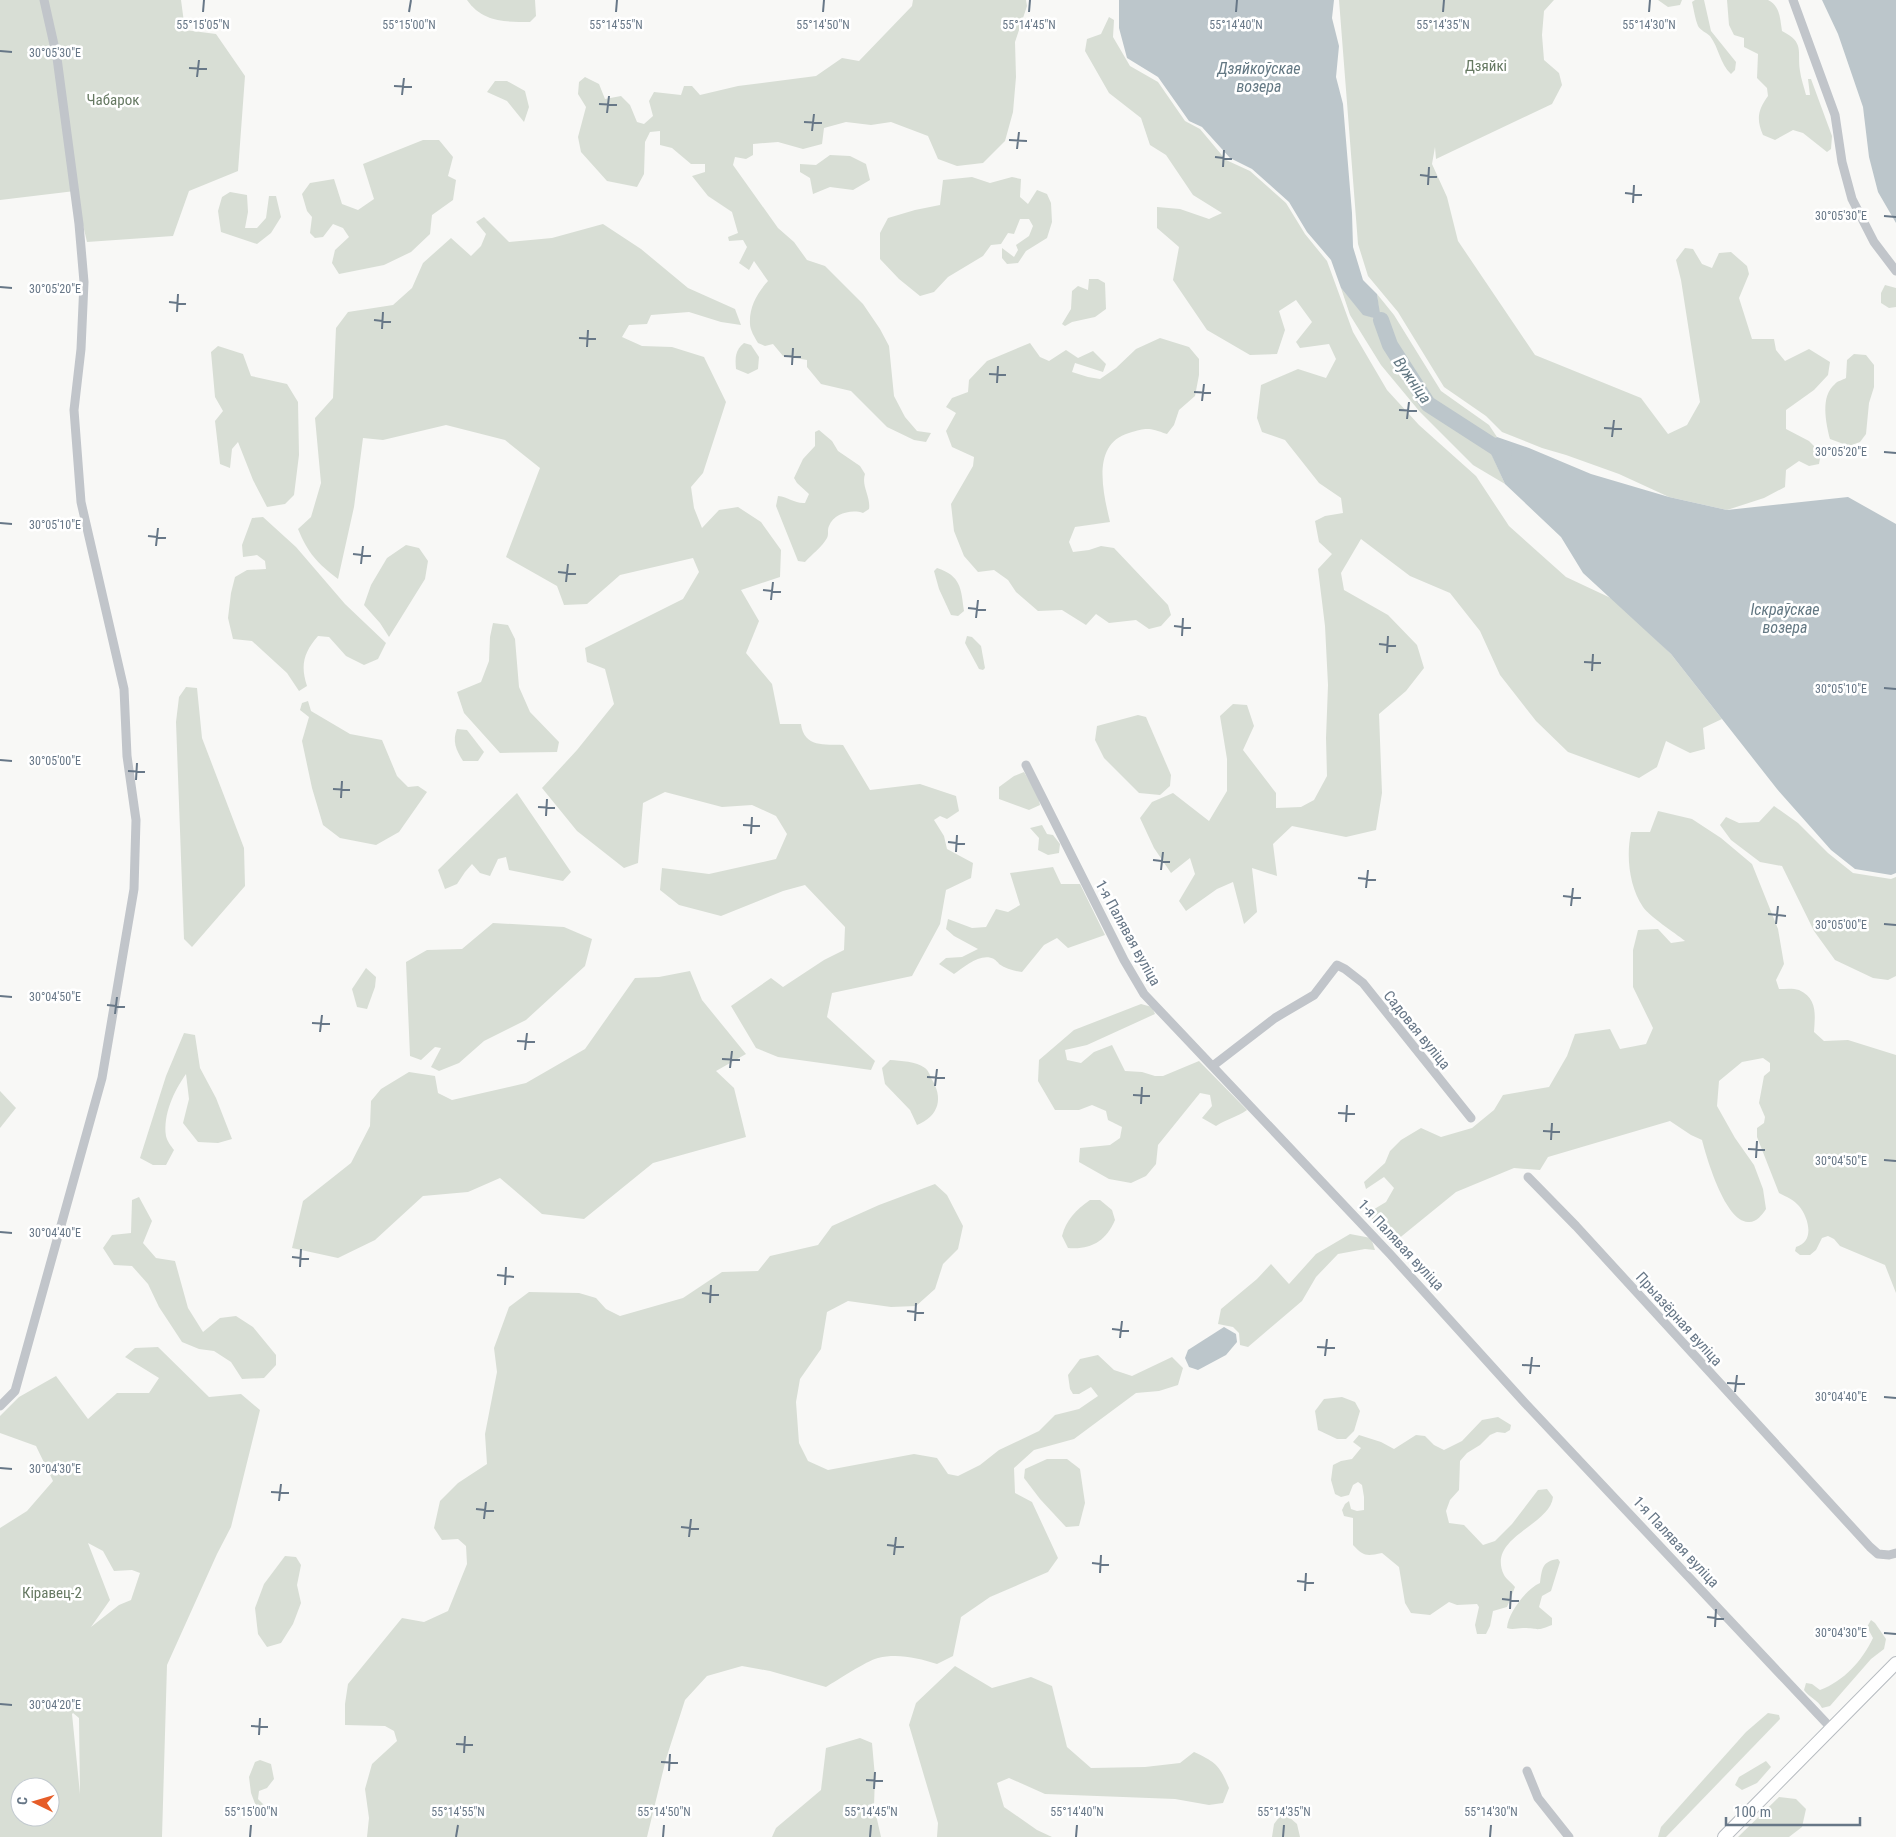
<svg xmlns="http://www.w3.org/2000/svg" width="1896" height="1837" font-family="'Roboto Condensed',sans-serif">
  <rect width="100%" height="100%" fill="#f8f8f6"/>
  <g fill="#d8ded5" fill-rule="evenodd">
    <path d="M 0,0 L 181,0 L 185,30 L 216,34 L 245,76 L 238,171 L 189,191 L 173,236 L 87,242 L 75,191 L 0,200 Z"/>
    <path d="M 467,0 L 535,0 L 536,16 L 530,22 C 505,22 482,22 467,0 Z"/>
    <path d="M 913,0 L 1026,0 L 1027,6 L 1015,42 L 1016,77 L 1013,112 L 1005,141 L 983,163 L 957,166 L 938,159 L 928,136 L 891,122 L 871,125 L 846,122 L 824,128 L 822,144 L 803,149 L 778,142 L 753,144 L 753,155 L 746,159 L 735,157 L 733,165 L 778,228 L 794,242 L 807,260 L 825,266 L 863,304 L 880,329 L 889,346 L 894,396 L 905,417 L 917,431 L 931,433 L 926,442 L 914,440 L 887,427 L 851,391 L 821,384 L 807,367 L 807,360 L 783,356 L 773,344 L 765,346 L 758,343 C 755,338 750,330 750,324 C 749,307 757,293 768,281 L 754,261 L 749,270 L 739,263 L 747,247 L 743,240 L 729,241 L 728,237 L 738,233 L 732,212 L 708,196 L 692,176 L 705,172 L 705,164 L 691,164 L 672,148 L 660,145 L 660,131 L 650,132 L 645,142 L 644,174 L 637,187 L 607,181 L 581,152 L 578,137 L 586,107 L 578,94 L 579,82 L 585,77 L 599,84 L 605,99 L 621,96 L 630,105 L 637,122 L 644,124 L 653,116 L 649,101 L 654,92 L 681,95 L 684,86 L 692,86 L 700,95 L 738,86 L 816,76 L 842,58 L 859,61 L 912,6 Z"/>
    <path d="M 1339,0 L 1554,0 L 1544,11 L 1542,35 L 1544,60 L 1559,73 L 1562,85 L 1552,104 L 1436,159 L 1435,147 L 1432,164 L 1447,197 L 1458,241 L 1535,355 L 1641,398 L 1668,434 L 1687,425 L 1700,402 L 1681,280 L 1676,260 L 1685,248 L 1693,249 L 1702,264 L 1712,268 L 1719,253 L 1731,252 L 1747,266 L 1749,274 L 1739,298 L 1752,339 L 1774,339 L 1776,350 L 1785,361 L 1809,349 L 1830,362 L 1828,375 L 1814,390 L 1786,410 L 1786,429 L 1809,441 L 1821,453 L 1819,464 L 1809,466 L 1799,461 L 1786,470 L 1785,487 L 1764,498 L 1727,510 L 1669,497 L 1619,474 L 1566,455 L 1542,448 L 1502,432 L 1486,416 L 1444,387 L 1398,312 L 1368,276 L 1358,244 Z"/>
    <path d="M 1658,0 L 1682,0 L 1680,5 L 1668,7 Z"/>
    <path d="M 1695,0 L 1704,0 L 1711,31 L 1736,62 L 1735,70 L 1731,74 C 1720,64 1719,48 1710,36 C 1706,32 1701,31 1698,26 C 1695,19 1694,10 1692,2 Z"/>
    <path d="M 1727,0 L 1768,0 C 1780,6 1780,18 1782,31 C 1805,43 1797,50 1800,71 C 1801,79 1804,87 1806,95 L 1810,95 L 1808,79 L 1811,79 L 1832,136 L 1831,149 L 1827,152 L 1803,133 L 1793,130 L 1775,140 L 1763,135 C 1756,119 1758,110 1768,96 L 1767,88 L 1757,78 L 1758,54 L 1744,47 L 1744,38 L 1734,35 L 1729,25 Z"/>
    <path d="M 1109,17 L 1114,20 L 1113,37 L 1130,66 L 1158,82 L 1185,121 L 1200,129 L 1226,160 L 1250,171 L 1286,203 L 1305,234 L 1327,261 L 1353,332 L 1387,390 L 1419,425 L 1476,476 L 1509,526 L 1566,577 L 1615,600 L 1671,654 L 1722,719 L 1703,728 L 1705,749 L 1690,753 L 1666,741 L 1657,767 L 1639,778 L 1568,752 L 1536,721 L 1500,675 L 1480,631 L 1450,593 L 1410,576 L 1361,539 L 1341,573 L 1344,590 L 1388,615 L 1417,645 L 1424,668 L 1406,691 L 1379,714 L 1382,793 L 1376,830 L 1346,837 L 1292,826 L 1273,844 L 1277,876 L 1252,868 L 1257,912 L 1244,924 L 1233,882 L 1217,889 L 1186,911 L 1179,901 L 1195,874 L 1190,858 L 1171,873 L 1154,848 L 1140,818 L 1152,802 L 1173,793 L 1209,821 L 1227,791 L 1227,759 L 1220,716 L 1233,704 L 1247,705 L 1254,726 L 1243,750 L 1276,793 L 1276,808 L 1301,807 L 1314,800 L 1327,776 L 1326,738 L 1328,685 L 1325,626 L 1318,569 L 1332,554 L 1319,542 L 1315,521 L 1325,516 L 1343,513 L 1341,498 L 1319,483 L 1285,440 L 1262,432 L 1257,418 L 1261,385 L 1298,369 L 1326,378 L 1336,359 L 1329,344 L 1300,348 L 1296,342 L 1312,322 L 1296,300 L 1279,311 L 1285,330 L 1277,354 L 1250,355 L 1207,330 L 1173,280 L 1179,247 L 1157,228 L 1157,207 L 1180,209 L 1209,219 L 1222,213 L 1193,195 L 1166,155 L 1150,145 L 1141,118 L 1109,93 L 1085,51 L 1087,39 L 1101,34 Z"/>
    <path d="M 495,81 L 507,81 L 525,91 L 529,107 L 524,122 L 507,101 L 487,92 Z"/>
    <path d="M 423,140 L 439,140 L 453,157 L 448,176 L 456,180 L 453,200 L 432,215 L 430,234 L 411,252 L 384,265 L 339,274 L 332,263 L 335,250 L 349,237 L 343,228 L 333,224 L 323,237 L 315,238 L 310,233 L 312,217 L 307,211 L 302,194 L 310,183 L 334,179 L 342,204 L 358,210 L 374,199 L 363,164 Z"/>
    <path d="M 830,155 L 850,156 L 866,164 L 870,180 L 853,190 L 830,187 L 813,194 L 810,178 L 800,172 L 800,164 L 816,165 Z"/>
    <path d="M 972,177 L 990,183 L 1012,177 L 1021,179 L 1020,197 L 1028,204 L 1037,190 L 1047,194 L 1051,203 L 1052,222 L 1047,238 L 1026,251 L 1018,263 L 1007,264 L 1002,258 L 1002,248 L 1014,257 L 1018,250 L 1016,245 L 1029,236 L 1033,226 L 1029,219 L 1020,219 L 1014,234 L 1008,233 L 1001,244 L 991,245 L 983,256 L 948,277 L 934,292 L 920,296 L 899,279 L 880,259 L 880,233 L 888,218 L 915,210 L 940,205 L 943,180 Z"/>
    <path d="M 230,192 L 247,195 L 248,212 L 245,228 L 257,228 L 266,218 L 269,196 L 276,196 L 281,217 L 271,233 L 257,244 L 221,232 L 218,211 L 222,197 Z"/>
    <path d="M 484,217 L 509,242 L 552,238 L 603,224 L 641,249 L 688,288 L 735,309 L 741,325 L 721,322 L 689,312 L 651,315 L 647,324 L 629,325 L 622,337 L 642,346 L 672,347 L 704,357 L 726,402 L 703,473 L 691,487 L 694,508 L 702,528 L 719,510 L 738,507 L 761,522 L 781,550 L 780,577 L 741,590 L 759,621 L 746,653 L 772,684 L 780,724 L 801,724 C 804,748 825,744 843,745 L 870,790 L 920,784 L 956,796 L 959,811 L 947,819 L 940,816 L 934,820 L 944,836 L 947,849 L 973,863 L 971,878 L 946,890 L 940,924 L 912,976 L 832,993 L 827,1017 L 875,1061 L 871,1070 L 778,1057 L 756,1048 L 731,1006 L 771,978 L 783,987 L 824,960 L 844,950 L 845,927 L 805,885 L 783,891 L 721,916 L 679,905 L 660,890 L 662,868 L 709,874 L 776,859 L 787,834 L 776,816 L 752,805 L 722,807 L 665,792 L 643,803 L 638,863 L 624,868 L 577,831 L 542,788 L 577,750 L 614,704 L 605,669 L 587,662 L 585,648 L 683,599 L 699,572 L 693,558 L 620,575 L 587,604 L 564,605 L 557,586 L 506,557 L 540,468 L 505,440 L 446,425 L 383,440 L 363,438 L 354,507 L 338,579 C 317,563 308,553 298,529 L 311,517 L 321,483 L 315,418 L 333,398 L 336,328 L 348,312 L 393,305 L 412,288 L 423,263 L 451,238 L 471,256 L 481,246 L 486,234 L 476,222 Z"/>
    <path d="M 1089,279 L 1098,279 L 1105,283 L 1106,309 L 1095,317 L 1072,322 L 1065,326 L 1062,324 L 1071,309 L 1072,291 L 1078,286 L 1088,290 Z"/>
    <path d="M 1885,285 L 1896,288 L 1896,307 L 1889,308 L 1881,303 L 1881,293 Z"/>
    <path d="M 1341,288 L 1363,314 L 1380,320 L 1377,294 L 1394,315 L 1441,391 L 1489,425 L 1497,437 L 1487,444 L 1505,484 L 1473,465 L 1420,412 L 1381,365 L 1350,315 Z"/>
    <path d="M 1160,338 L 1189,347 L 1199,359 L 1199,375 L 1195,396 L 1179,410 L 1174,425 L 1167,434 C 1149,428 1148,427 1129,433 C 1091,444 1103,492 1110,522 L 1075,527 L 1069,542 L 1073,552 L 1089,550 L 1101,546 L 1114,548 L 1168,605 L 1171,615 L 1161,626 L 1149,629 L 1136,620 L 1109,623 L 1096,614 L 1086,625 L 1062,610 L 1038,611 L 1016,592 L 1008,580 L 994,570 L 978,572 L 964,556 L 954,531 L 951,504 L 973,466 L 974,457 L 952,447 L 946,431 L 956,413 L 946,407 L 952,398 L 968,392 L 969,380 L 987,361 L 1030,343 L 1040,357 L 1049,361 L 1066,350 L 1078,358 L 1093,351 L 1106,364 L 1103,372 L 1075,363 L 1072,372 L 1088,377 L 1100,379 L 1116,368 L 1136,349 Z"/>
    <path d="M 744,343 L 751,345 L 759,357 L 758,369 L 748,374 L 736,369 C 735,358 735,350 744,343 Z"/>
    <path d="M 218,346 L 243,354 L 251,376 L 287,384 L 298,402 L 299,455 L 294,495 L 285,504 L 267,507 L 253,480 L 238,442 L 232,449 L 230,468 L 220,464 L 215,421 L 223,411 L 215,397 L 211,352 Z"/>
    <path d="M 1854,354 L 1866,355 L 1874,365 L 1874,387 L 1869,403 L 1866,434 L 1860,442 L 1849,446 L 1830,439 C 1826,423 1820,396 1835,384 C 1837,381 1843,380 1846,378 L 1847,360 Z"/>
    <path d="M 819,430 L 832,441 L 838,451 L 860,466 L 865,474 C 861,486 871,497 869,509 L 863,513 C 852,509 834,513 829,526 C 827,530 829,534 827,538 C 822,547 812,554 805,562 L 798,561 L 776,506 L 778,496 C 789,497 795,504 805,503 L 809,494 L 797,483 L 794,478 L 803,459 L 815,446 L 815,432 Z"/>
    <path d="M 263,517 L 296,547 L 345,604 L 386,643 L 378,659 L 364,665 L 346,656 L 329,637 L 318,636 C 304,652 300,665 307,686 L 299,691 L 287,673 L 252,641 L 233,639 L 228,618 L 231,593 L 235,577 L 247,570 L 266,569 L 265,561 L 257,555 L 243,557 L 242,545 L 252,518 Z"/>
    <path d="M 406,545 L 419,548 L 428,561 L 425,579 L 389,637 L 380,623 L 364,605 L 371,585 L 387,558 Z"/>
    <path d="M 937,568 C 961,576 961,588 964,611 L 958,616 L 951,615 L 939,589 L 934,571 Z"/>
    <path d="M 493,623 L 508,625 L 515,639 L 519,687 L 530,712 L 559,742 L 557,752 L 500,753 L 464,713 L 457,692 L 481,682 L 489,661 L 490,637 Z"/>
    <path d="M 967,636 L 972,637 L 981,646 L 985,668 L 983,670 L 979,669 L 965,643 Z"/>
    <path d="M 186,687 L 197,688 L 202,738 L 244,848 L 245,886 L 192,947 L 184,939 L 176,722 L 179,697 Z"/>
    <path d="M 308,701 L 311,711 L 350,734 L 382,740 L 397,776 L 408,787 L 418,786 L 427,792 L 399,832 L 376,845 L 340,838 L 323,825 L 312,788 L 302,741 L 309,717 L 300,710 L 302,703 Z"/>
    <path d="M 1138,715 L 1146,717 L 1171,775 L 1170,786 L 1160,795 L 1139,793 L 1104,758 L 1095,740 L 1097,726 Z"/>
    <path d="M 457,729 L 467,730 L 484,752 L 478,761 L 463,761 C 456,750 452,741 457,729 Z"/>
    <path d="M 1024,772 L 1038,795 L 1040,805 L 1029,810 L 999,799 L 999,787 L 1014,776 Z"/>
    <path d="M 517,793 L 571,872 L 563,881 L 509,870 L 506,857 L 498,859 L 490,876 L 480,873 L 472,864 L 465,872 L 457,884 L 445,889 L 438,870 Z"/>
    <path d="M 1774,806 L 1798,823 L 1828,853 L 1853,873 L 1891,879 L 1896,877 L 1896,976 L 1888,980 L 1873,978 L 1835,960 L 1814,931 L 1782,866 L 1760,862 L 1731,840 L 1720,825 L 1726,817 L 1739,823 L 1759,822 Z"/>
    <path d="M 1658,811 L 1692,819 L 1721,838 L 1752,864 L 1778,929 L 1784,964 L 1776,980 L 1779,989 C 1785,989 1793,988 1799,990 C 1818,999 1815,1015 1814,1032 L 1824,1041 L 1848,1040 L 1896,1055 L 1896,1293 L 1885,1265 L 1840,1246 L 1834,1239 L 1828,1236 L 1822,1238 L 1816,1250 L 1810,1255 L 1800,1255 L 1795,1251 L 1796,1247 C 1815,1242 1809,1218 1799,1206 C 1794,1200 1787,1197 1779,1193 L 1757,1137 L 1757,1128 L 1764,1123 L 1765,1117 L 1759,1103 L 1764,1076 L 1770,1071 L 1770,1063 L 1763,1058 L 1742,1062 L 1719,1081 L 1717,1106 L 1735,1138 L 1754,1165 L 1763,1189 L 1766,1209 C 1762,1215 1756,1223 1748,1222 C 1725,1221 1707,1159 1702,1140 L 1691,1135 L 1670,1121 L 1548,1157 L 1540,1170 L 1514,1168 L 1456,1192 L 1397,1240 L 1382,1230 L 1371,1218 L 1371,1211 L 1386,1202 L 1394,1188 L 1384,1177 L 1366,1189 L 1364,1182 L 1385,1163 L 1390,1151 L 1401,1140 L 1421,1128 L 1441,1137 L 1472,1128 L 1494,1110 L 1503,1095 L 1549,1087 L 1567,1056 L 1575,1034 L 1610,1029 L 1620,1049 L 1646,1044 L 1653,1028 L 1633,987 L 1633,950 L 1638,930 L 1658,929 L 1671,943 L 1685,941 C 1674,932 1650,917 1643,907 C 1629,886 1626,856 1631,832 L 1650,832 Z"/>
    <path d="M 1042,825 L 1047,834 L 1053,835 L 1060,844 L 1059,853 L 1048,855 L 1038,850 L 1039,838 L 1030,828 Z"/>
    <path d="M 1053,867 L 1061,884 L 1080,884 L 1105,935 L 1068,948 L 1057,938 L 1044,945 L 1022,972 C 1014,971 1006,969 999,964 C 999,963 994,959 994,959 C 981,952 964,967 954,974 L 939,964 L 946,958 L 962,957 L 978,949 L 954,936 L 946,929 L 948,919 L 972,928 L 986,927 L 996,909 L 1008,912 L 1020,905 L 1010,873 Z"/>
    <path d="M 493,923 L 564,927 L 592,939 L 585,966 L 526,1020 L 484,1041 L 459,1063 L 439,1071 L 431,1067 L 441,1048 L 435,1047 L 421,1060 L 410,1056 L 406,962 L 427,950 L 462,949 Z"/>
    <path d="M 366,968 L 376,977 L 375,987 L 367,1009 L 357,1007 L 352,989 Z"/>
    <path d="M 690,971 L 702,1000 L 746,1054 L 716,1071 L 734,1088 L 746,1137 L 653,1163 L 584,1219 L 542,1214 L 500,1178 L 468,1192 L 423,1196 L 375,1240 L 338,1258 L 292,1248 L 303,1201 L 351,1163 L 370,1126 L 371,1101 L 381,1089 L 409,1072 L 435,1076 L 438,1093 L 452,1100 L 526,1083 L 585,1049 L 635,978 L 659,977 Z"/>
    <path d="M 1141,1004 L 1152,1007 L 1155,1014 L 1087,1045 L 1065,1050 L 1067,1060 L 1081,1063 L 1094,1052 L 1112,1045 L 1125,1071 L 1142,1072 L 1155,1076 L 1163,1076 L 1199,1061 L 1247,1110 C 1237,1117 1227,1119 1216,1126 L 1202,1118 L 1212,1106 L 1210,1095 L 1200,1093 L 1158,1145 L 1156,1164 L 1146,1176 L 1131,1183 L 1109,1179 L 1079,1162 L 1080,1148 L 1110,1145 L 1120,1138 L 1122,1127 L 1108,1120 L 1106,1111 L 1092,1105 L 1079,1110 L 1055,1110 L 1038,1081 L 1039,1060 L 1074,1030 Z"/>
    <path d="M 184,1033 L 195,1035 L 200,1068 L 216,1098 L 232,1139 L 218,1143 L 198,1142 L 183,1123 L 189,1099 L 186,1074 C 174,1091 163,1114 166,1136 C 167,1141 171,1146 174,1150 L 166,1165 L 153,1165 L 140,1158 L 166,1076 Z"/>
    <path d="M 890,1060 C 901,1061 916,1061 925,1068 C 928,1070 930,1075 931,1078 C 944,1098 939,1116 917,1125 L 910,1110 L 885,1084 L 882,1068 Z"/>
    <path d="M 0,1091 L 16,1108 L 0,1128 Z"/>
    <path d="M 935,1184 L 947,1195 L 963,1226 L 958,1249 L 943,1264 L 935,1289 L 916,1306 L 891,1307 L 848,1301 L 827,1312 L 821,1349 L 800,1379 L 796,1402 L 799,1443 L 808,1461 L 828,1470 L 914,1454 L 937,1458 L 948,1474 L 958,1476 L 980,1465 L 999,1450 L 1039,1431 L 1055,1415 L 1079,1409 L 1098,1396 L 1091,1387 L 1079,1394 L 1073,1394 L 1070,1389 L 1068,1375 L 1080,1359 L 1098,1355 L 1114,1370 L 1132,1376 L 1172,1357 L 1183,1368 L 1178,1385 L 1159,1391 L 1136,1393 L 1074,1439 L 1034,1450 L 1014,1468 L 1015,1493 L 1032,1502 L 1058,1558 L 1048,1572 L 990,1597 L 961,1617 L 953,1656 L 937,1664 C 918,1658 898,1653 878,1658 C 866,1661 838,1680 826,1687 L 770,1671 L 742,1666 L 707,1676 L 685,1700 L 666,1759 L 647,1837 L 367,1837 L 369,1818 L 365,1789 L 372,1764 L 397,1741 L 394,1731 L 385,1726 L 345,1725 L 345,1704 L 348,1684 L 402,1618 L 424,1622 L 448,1611 L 467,1564 L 466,1546 L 458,1539 L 442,1540 L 434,1528 L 440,1501 L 458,1483 L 487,1464 L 485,1434 L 497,1372 L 494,1348 L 509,1307 L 529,1292 L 579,1293 L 596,1298 L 606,1309 L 620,1316 L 683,1298 L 722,1272 L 758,1271 L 770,1256 L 818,1245 L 832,1226 L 879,1205 Z"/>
    <path d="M 139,1197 L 152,1221 L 143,1243 L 156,1258 L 175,1261 L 188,1308 L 203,1332 L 220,1318 L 236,1316 L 253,1327 L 276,1355 L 276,1365 L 264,1378 L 242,1379 L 231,1362 L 214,1351 L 199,1349 L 182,1342 L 159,1307 L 148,1284 L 132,1266 L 114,1265 L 103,1248 L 112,1235 L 131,1233 L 132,1200 Z"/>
    <path d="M 1090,1200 L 1100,1200 L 1112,1210 L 1115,1220 C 1106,1241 1091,1250 1068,1248 L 1062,1236 C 1066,1220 1076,1210 1090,1200 Z"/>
    <path d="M 1350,1234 L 1371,1238 L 1375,1250 L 1365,1249 L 1338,1254 L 1316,1277 L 1302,1301 L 1248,1347 L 1240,1345 L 1239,1333 L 1233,1327 L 1218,1324 L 1221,1309 L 1257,1279 L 1271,1264 L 1289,1284 L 1316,1254 Z"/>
    <path d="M 158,1347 L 209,1397 L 241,1394 L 260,1410 L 231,1527 L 217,1554 L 167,1665 L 162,1837 L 0,1837 L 0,1528 L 27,1511 L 53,1481 L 36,1446 L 0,1433 L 0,1416 L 19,1397 L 56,1376 L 88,1419 L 117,1393 L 149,1393 L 159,1378 L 125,1357 L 135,1348 ZM 88,1543 L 103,1551 L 114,1571 L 132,1570 L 140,1573 L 131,1600 L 119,1605 L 91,1627 L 110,1600 ZM 73,1713 L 79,1718 L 80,1794 L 72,1714 ZM 20,1787 L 50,1787 L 50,1817 L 20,1817 Z"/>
    <path d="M 1342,1397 L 1355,1402 L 1360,1411 L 1354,1431 L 1346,1439 L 1337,1439 L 1318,1430 L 1315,1411 L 1324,1399 Z"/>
    <path d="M 1498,1417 L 1511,1425 L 1510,1430 L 1505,1433 L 1497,1432 L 1490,1435 L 1480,1445 L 1467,1453 L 1460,1461 L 1459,1490 L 1450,1500 L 1446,1511 L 1449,1523 L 1464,1525 L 1483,1545 L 1495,1541 L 1512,1524 L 1538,1490 L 1547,1489 L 1553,1497 C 1550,1526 1486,1537 1504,1575 C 1506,1579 1512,1583 1515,1587 L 1507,1607 L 1493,1611 L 1490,1626 L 1486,1634 L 1477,1634 L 1475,1625 L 1479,1607 L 1477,1604 L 1457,1605 L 1449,1602 L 1430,1615 L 1411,1613 L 1405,1603 L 1399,1567 L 1382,1553 C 1367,1556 1364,1557 1353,1545 L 1353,1518 L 1344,1516 L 1342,1510 L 1345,1504 L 1349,1501 L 1351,1509 L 1357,1511 L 1364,1510 L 1364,1497 L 1362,1485 L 1358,1482 L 1353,1485 L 1349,1495 L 1341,1497 L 1335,1494 L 1331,1480 L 1333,1465 L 1341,1461 L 1352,1459 L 1361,1448 L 1353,1442 L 1359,1435 L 1381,1442 L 1394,1449 L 1416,1435 L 1425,1436 L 1434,1445 L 1444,1450 L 1462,1441 L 1482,1420 Z"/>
    <path d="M 1047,1459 L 1067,1459 L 1080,1469 L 1085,1503 L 1079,1526 L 1066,1527 L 1040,1499 L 1024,1478 L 1025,1469 Z"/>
    <path d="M 285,1556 L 296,1557 L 301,1565 L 297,1585 L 301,1603 L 293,1624 L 281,1643 L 267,1647 L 258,1634 L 255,1608 L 264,1584 Z"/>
    <path d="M 1558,1559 L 1560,1562 L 1551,1591 L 1542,1596 L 1539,1607 L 1552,1618 L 1552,1625 C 1535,1632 1539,1628 1523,1628 C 1517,1628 1513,1630 1507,1628 C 1508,1613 1526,1589 1540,1583 C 1542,1569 1542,1561 1558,1559 Z"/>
    <path d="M 1871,1620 L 1875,1623 L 1886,1639 L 1884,1649 L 1871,1659 L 1830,1706 L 1822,1708 C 1818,1700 1809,1697 1804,1690 L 1806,1683 L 1812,1684 L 1820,1690 C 1844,1681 1862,1661 1873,1638 L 1867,1627 Z"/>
    <path d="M 955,1666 L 992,1688 L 1031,1677 L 1052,1686 L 1067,1747 L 1091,1768 L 1145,1767 L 1180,1763 L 1194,1752 C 1216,1762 1220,1766 1229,1788 L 1223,1803 L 1209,1805 L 1175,1799 L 1045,1794 L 1009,1778 L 997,1783 L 1004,1807 L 1037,1830 L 1052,1837 L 937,1837 L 938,1823 L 909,1725 L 916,1703 Z"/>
    <path d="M 1768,1713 L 1779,1715 L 1780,1719 L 1666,1837 L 1658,1837 L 1661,1827 L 1746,1732 Z"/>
    <path d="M 860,1738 L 872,1743 L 875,1777 L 874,1806 L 881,1837 L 772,1837 L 776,1828 L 821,1790 L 826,1748 Z"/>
    <path d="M 260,1760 L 271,1764 L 274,1779 L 267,1788 L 259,1791 L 258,1799 L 265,1806 L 260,1817 L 251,1793 L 249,1777 L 255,1762 Z"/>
    <path d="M 1766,1761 L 1771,1767 L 1757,1783 L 1742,1790 L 1735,1785 L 1739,1777 Z"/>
    <path d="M 1779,1797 L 1796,1799 L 1806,1809 L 1802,1827 L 1789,1837 L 1738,1837 Z"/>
    <path d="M 1280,1816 L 1289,1817 L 1297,1824 L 1300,1837 L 1272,1837 L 1274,1824 Z"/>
  </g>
  <g fill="#bcc6cb">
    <path d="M 1119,0 L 1334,0 L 1332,18 L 1339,46 L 1336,77 L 1343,104 L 1352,213 L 1353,247 L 1363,280 L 1377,294 L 1381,320 L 1363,315 L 1341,288 L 1331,260 L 1307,232 L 1289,202 L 1252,169 L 1230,158 L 1202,127 L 1189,121 L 1158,77 L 1127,58 L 1119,28 Z"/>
    <path d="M 1822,0 L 1896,0 L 1896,223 L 1878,192 L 1869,157 L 1863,107 L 1838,34 Z"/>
    <path d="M 1497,437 L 1529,448 L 1591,474 L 1669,497 L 1727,510 L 1848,497 L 1896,524 L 1896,873 L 1891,875 L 1855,869 L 1831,850 L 1777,789 L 1671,654 L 1583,573 L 1561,537 L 1505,484 L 1486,443 Z"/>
    <path d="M 1224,1327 L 1236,1334 L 1237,1342 L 1226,1355 L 1198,1370 L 1189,1367 L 1185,1358 L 1188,1350 Z"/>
  </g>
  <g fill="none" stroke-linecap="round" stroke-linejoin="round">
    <path stroke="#bcc6cb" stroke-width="16" d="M 1381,320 L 1390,345 L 1428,404 L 1504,453"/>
    <g stroke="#b6bbc0" stroke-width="14">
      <path id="secondary" d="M 1724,1837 L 1896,1663"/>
    </g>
    <g stroke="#c1c5ca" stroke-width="9">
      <path d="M 1793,0 L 1835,115 L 1842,162 L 1852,199 L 1874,242 L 1896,271"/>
      <path d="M 1026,765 L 1124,960 L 1144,994 L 1390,1254 L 1524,1402 L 1831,1728"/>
      <path d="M 1214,1065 L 1275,1018 L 1314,995 L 1337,965 L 1345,969 L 1363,983 L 1471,1118"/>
      <path d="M 1528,1177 L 1576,1226 L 1870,1547 L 1878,1554 L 1889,1555 L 1896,1553"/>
      <path d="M 0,1406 L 15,1391 L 102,1078 L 134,889 L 136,820 L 127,756 L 124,689 L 81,502 L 74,410 L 81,349 L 84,282 L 79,224 L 57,58 L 44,0"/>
      <path d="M 1527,1771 L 1538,1798 L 1569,1837"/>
    </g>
    <use href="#secondary" stroke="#fff" stroke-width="12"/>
  </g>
  <path fill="none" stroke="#677787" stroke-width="2" d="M 203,12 L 204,0M 409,12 L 411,0M 616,12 L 617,0M 823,12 L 824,0M 1029,12 L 1030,0M 1236,12 L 1237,0M 1443,12 L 1444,0M 1649,12 L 1650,0M 0,51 L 12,52M 189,68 L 207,69M 197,77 L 199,60M 394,86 L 412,87M 402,95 L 404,78M 599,104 L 617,105M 607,113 L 609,96M 804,122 L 822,123M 812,131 L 814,114M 1009,140 L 1027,141M 1017,149 L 1019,132M 1215,157 L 1232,159M 1223,167 L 1224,150M 1420,175 L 1437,177M 1428,185 L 1429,167M 1625,193 L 1642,195M 1633,203 L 1634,185M 1884,216 L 1896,217M 0,287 L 12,288M 169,302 L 186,304M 177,312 L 178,294M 374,320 L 391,322M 382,329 L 383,312M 579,338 L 596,339M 587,347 L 588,330M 784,356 L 801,357M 792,365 L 793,348M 989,374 L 1006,375M 997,383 L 998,366M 1194,392 L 1211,393M 1202,401 L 1204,384M 1399,410 L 1417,411M 1407,419 L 1409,402M 1604,428 L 1622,429M 1612,437 L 1614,420M 1884,452 L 1896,453M 0,523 L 12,524M 148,536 L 166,538M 156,546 L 158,528M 353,554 L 371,556M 361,564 L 363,546M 558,572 L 576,574M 566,582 L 568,564M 763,590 L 781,592M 771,600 L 773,582M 968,608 L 986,610M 976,618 L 978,600M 1174,626 L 1191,628M 1182,636 L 1183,618M 1379,644 L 1396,646M 1387,653 L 1388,636M 1584,662 L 1601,663M 1592,671 L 1593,654M 1884,688 L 1896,689M 0,760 L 12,761M 128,771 L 145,772M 136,780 L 137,763M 333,789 L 350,790M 341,798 L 342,781M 538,807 L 555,808M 546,816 L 547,799M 743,825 L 760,826M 751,834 L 752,817M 948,842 L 965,844M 956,852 L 957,835M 1153,860 L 1170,862M 1161,870 L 1163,852M 1358,878 L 1376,880M 1366,888 L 1368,870M 1563,896 L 1581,898M 1571,906 L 1573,888M 1768,914 L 1786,916M 1776,924 L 1778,906M 1884,924 L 1896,925M 0,996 L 12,997M 107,1005 L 125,1007M 115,1014 L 117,997M 312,1023 L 330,1024M 320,1032 L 322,1015M 517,1041 L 535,1042M 525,1050 L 527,1033M 722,1059 L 740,1060M 730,1068 L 732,1051M 927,1077 L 945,1078M 935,1086 L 937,1069M 1133,1095 L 1150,1096M 1141,1104 L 1142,1087M 1338,1113 L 1355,1114M 1346,1122 L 1347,1105M 1543,1131 L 1560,1132M 1551,1140 L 1552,1123M 1748,1149 L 1765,1150M 1756,1158 L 1757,1141M 1884,1160 L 1896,1161M 0,1232 L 12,1233M 292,1257 L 309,1259M 300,1267 L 301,1249M 497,1275 L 514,1277M 505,1285 L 506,1267M 702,1293 L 719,1295M 710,1303 L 711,1285M 907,1311 L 924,1313M 915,1321 L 916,1303M 1112,1329 L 1129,1331M 1120,1338 L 1122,1321M 1317,1347 L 1335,1348M 1325,1356 L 1327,1339M 1522,1365 L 1540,1366M 1530,1374 L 1532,1357M 1727,1383 L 1745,1384M 1735,1392 L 1737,1375M 1884,1397 L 1896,1398M 0,1468 L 12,1469M 271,1492 L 289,1493M 279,1501 L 281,1484M 476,1509 L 494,1511M 484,1519 L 486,1502M 681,1527 L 699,1529M 689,1537 L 691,1519M 887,1545 L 904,1547M 894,1555 L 896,1537M 1092,1563 L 1109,1565M 1100,1573 L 1101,1555M 1297,1581 L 1314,1583M 1305,1591 L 1306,1573M 1502,1599 L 1519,1601M 1510,1609 L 1511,1591M 1707,1617 L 1724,1619M 1715,1627 L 1716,1609M 1884,1633 L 1896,1634M 0,1704 L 12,1705M 251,1726 L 268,1727M 259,1735 L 260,1718M 456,1744 L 473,1745M 464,1753 L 465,1736M 661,1762 L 678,1763M 669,1771 L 670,1754M 866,1780 L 883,1781M 874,1789 L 875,1772M 250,1837 L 251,1825M 456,1837 L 458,1825M 663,1837 L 664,1825M 870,1837 L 871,1825M 1076,1837 L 1077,1825M 1283,1837 L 1284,1825M 1490,1837 L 1491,1825"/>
  <g text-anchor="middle" stroke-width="5" stroke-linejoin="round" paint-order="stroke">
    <g font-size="15" fill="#667962" stroke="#fff">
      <text x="1486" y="71">Дзяйкі</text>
      <text x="113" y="105">Чабарок</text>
      <text x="52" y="1598">Кіравец-2</text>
    </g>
    <g font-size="15" fill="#677787" stroke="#fff">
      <text transform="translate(1128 933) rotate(61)" y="5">1-я Палявая вуліца</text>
      <text transform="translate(1417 1030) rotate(51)" y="5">Садовая вуліца</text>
      <text transform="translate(1401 1245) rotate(47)" y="5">1-я Палявая вуліца</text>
      <text transform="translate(1679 1319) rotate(48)" y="5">Прыазёрная вуліца</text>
      <text transform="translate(1676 1542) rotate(47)" y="5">1-я Палявая вуліца</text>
    </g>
    <g font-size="16" font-style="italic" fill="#637883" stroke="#fff">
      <text x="1259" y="74">Дзяйкоўскае<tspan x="1259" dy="18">возера</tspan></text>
      <text transform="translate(1413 380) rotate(55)" y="6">Вужніца</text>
      <text x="1785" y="615">Іскраўскае<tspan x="1785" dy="18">возера</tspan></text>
    </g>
  </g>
  <g font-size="12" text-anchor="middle" fill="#677787" stroke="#fff" stroke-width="5" stroke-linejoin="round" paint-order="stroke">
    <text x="203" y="29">55°15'05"N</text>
    <text x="409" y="29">55°15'00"N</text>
    <text x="616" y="29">55°14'55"N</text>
    <text x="823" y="29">55°14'50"N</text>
    <text x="1029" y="29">55°14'45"N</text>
    <text x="1236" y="29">55°14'40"N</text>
    <text x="1443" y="29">55°14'35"N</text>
    <text x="1649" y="29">55°14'30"N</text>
    <text x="55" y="57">30°05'30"E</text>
    <text x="1841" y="220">30°05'30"E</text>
    <text x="55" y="293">30°05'20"E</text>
    <text x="1841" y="456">30°05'20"E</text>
    <text x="55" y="529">30°05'10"E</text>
    <text x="1841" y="693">30°05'10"E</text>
    <text x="55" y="765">30°05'00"E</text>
    <text x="1841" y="929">30°05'00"E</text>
    <text x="55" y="1001">30°04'50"E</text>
    <text x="1841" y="1165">30°04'50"E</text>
    <text x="55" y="1237">30°04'40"E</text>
    <text x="1841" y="1401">30°04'40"E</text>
    <text x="55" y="1473">30°04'30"E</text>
    <text x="1841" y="1637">30°04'30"E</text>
    <text x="55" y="1709">30°04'20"E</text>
    <text x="251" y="1816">55°15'00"N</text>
    <text x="458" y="1816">55°14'55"N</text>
    <text x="664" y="1816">55°14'50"N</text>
    <text x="871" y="1816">55°14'45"N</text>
    <text x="1077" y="1816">55°14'40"N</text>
    <text x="1284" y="1816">55°14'35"N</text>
    <text x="1491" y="1816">55°14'30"N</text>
  </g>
  <g transform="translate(35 1802) rotate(275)"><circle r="24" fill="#ffffff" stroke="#c2c9cf"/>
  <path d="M0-4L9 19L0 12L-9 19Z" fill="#e65d28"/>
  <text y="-8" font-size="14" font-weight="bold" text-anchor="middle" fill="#677787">С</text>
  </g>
  <path d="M1726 1817v8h134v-8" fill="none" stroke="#677787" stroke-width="2.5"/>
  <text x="1734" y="1817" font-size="15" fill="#677787" stroke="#ffffff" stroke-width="4" paint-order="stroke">100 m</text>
</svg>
